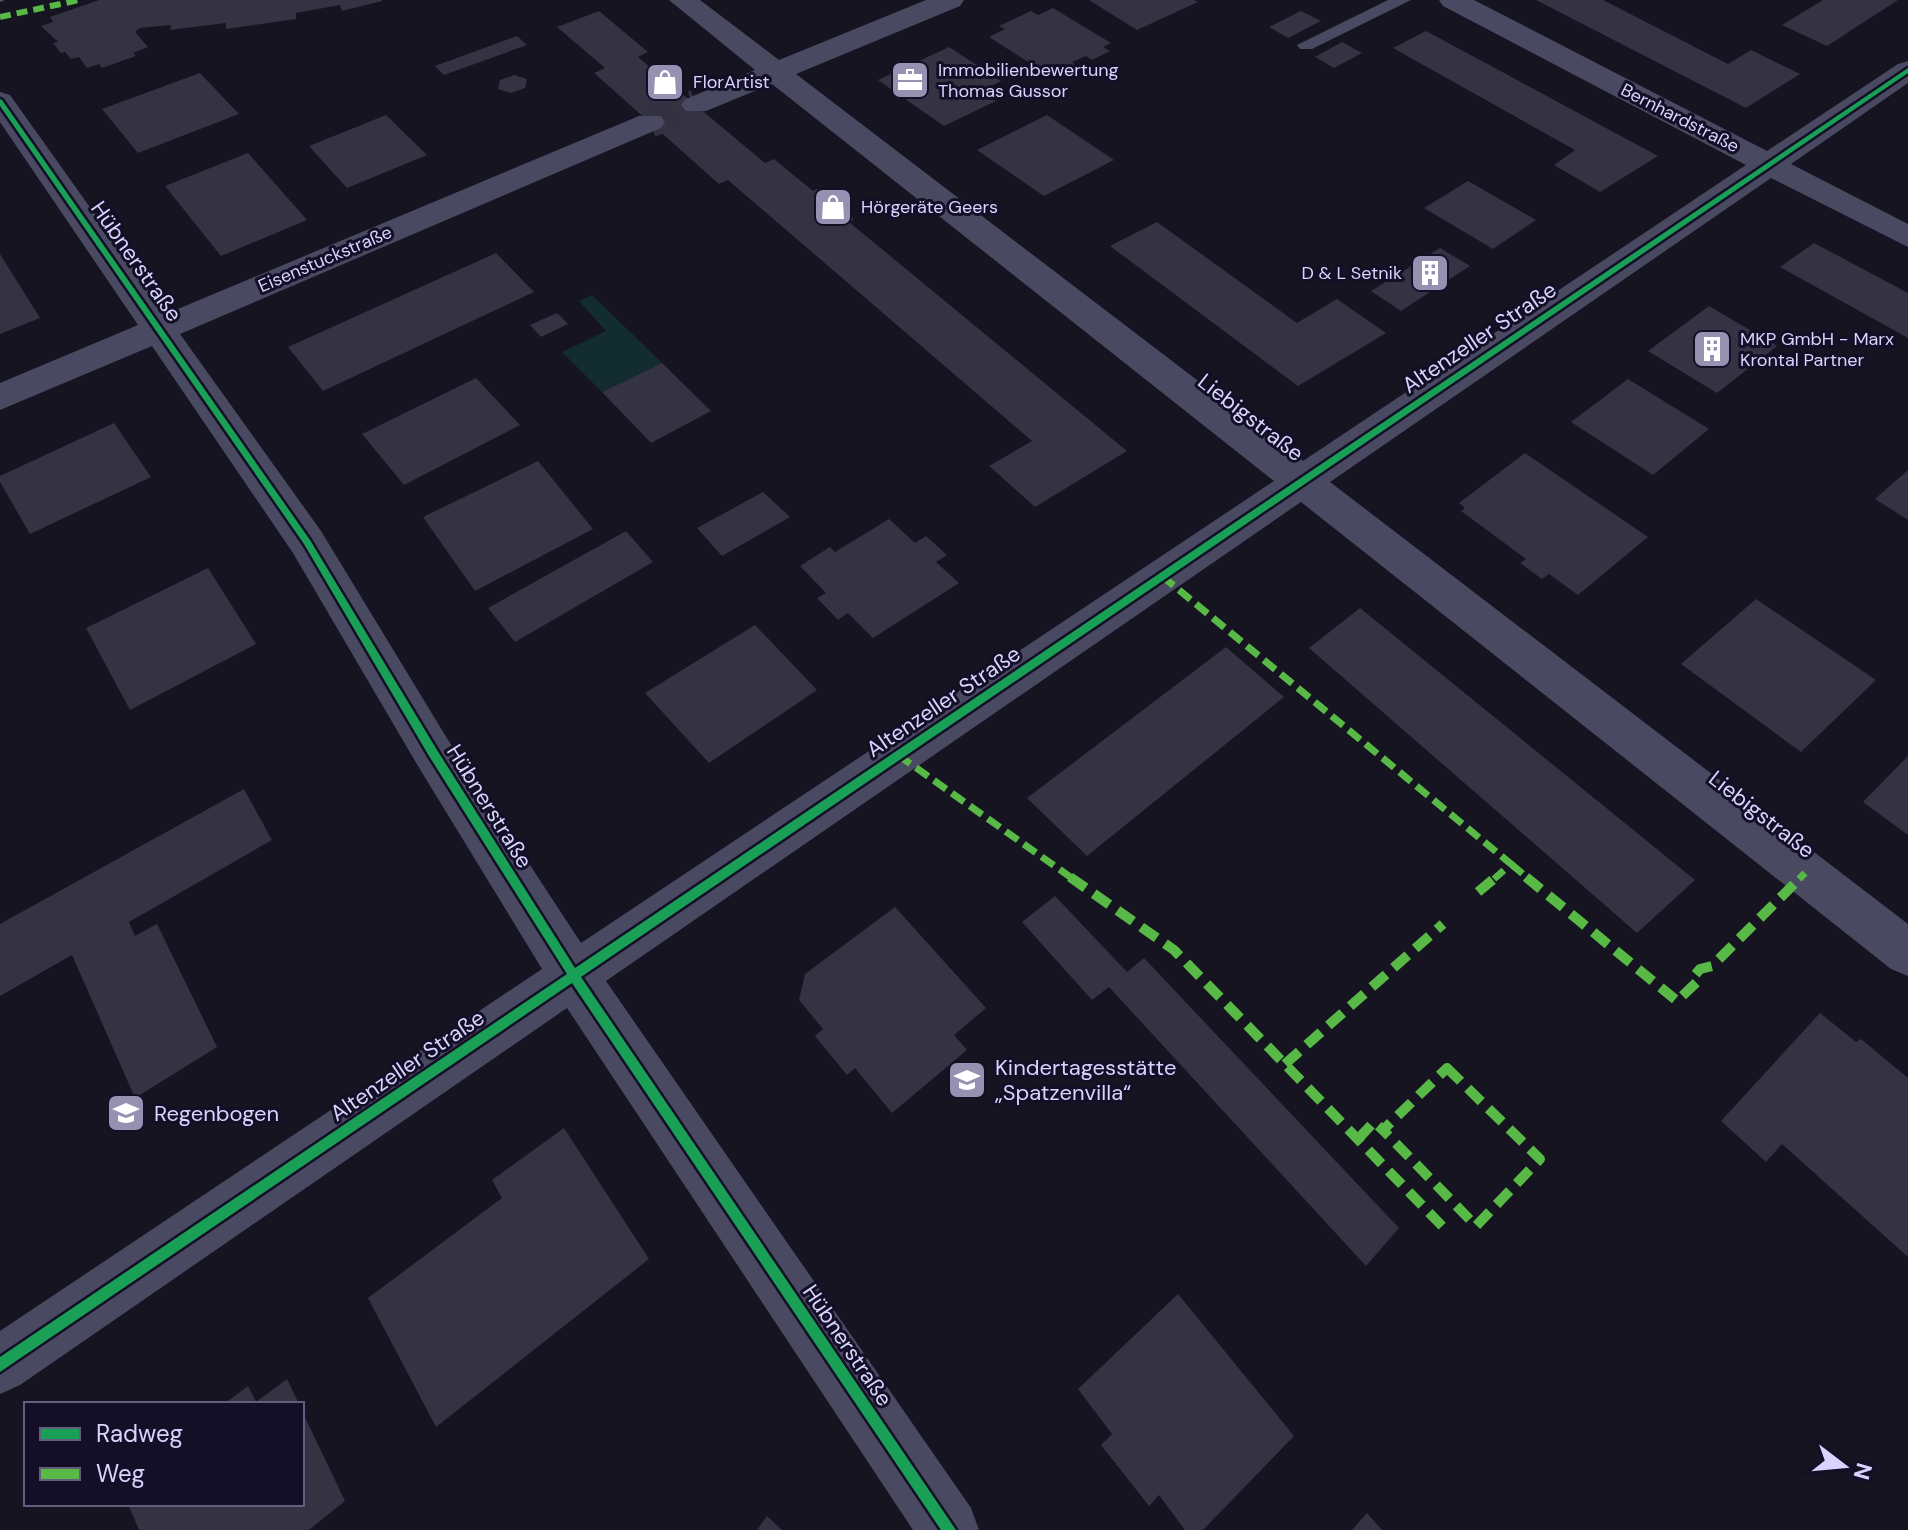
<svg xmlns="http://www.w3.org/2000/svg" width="1908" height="1530" font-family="'DM Sans',sans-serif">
  <rect width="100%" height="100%" fill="#161421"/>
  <path fill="#132c2d" d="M 592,295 L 662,363 L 602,392 L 562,352 L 606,331 L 579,301 Z"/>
  <g fill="#343243">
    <path d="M 99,0 L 382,0 L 382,1 L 342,11 L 340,5 L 296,13 L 296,19 L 226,29 L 226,23 L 170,30 L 171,25 L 140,28 L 135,32 L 148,47 L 133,53 L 136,56 L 102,68 L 99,64 L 87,68 L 79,57 L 71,59 L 65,52 L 61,53 L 53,43 L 58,42 L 41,26 L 53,22 L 50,17 Z"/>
    <path d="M 1089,0 L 1194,0 L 1198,2 L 1137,30 Z"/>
    <path d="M 1536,0 L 1603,0 L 1728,64 L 1751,50 L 1800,74 L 1746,108 Z"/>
    <path d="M 1823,0 L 1898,0 L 1827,46 L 1782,25 Z"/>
    <path d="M 1053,8 L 1111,43 L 1103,47 L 1110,51 L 1092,60 L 1086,56 L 1072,62 L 1079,67 L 1061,75 L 1054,71 L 1047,74 L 989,37 L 1005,29 L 999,26 L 1031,11 L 1038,15 Z"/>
    <path d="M 599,11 L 648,52 L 638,57 L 765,163 L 774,159 L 813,191 L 817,189 L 854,219 L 849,222 L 1127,451 L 1035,507 L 989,466 L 1032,441 L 728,180 L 719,184 L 594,73 L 605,68 L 557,27 Z"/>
    <path d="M 1301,11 L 1321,21 L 1288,38 L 1269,27 Z"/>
    <path d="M 1426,31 L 1480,60 L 1658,156 L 1600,192 L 1554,165 L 1575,150 L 1393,48 Z"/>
    <path d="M 517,36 L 527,45 L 444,75 L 435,66 Z"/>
    <path d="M 1342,42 L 1362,53 L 1334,68 L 1315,57 Z"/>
    <path d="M 949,47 L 1001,81 L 981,91 L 996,101 L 944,126 L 878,80 Z"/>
    <path d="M 200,73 L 239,114 L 138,153 L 102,109 Z"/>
    <path d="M 514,75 L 527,79 L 525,88 L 511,93 L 498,89 L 500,80 Z"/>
    <path d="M 386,115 L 427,155 L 347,188 L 309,146 Z"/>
    <path d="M 1047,115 L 1114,160 L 1044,196 L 977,150 Z"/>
    <path d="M 248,153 L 307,220 L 221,256 L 165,186 Z"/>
    <path d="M 1468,181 L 1536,220 L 1493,249 L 1424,208 Z"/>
    <path d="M 1157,222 L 1297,323 L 1337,299 L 1386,333 L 1298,386 L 1110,246 Z"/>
    <path d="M 1814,243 L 1908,293 L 1908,338 L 1780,267 Z"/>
    <path d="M 1440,248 L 1470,266 L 1401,311 L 1371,291 Z"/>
    <path d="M 496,253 L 534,292 L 323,391 L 288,347 Z"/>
    <path d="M 0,254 L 40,318 L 0,334 Z"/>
    <path d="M 1709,306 L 1777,346 L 1717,393 L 1648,351 Z"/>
    <path d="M 557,313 L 568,324 L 541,337 L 530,325 Z"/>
    <path d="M 662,363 L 711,411 L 651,443 L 602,392 Z"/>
    <path d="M 476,378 L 520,425 L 404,485 L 362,434 Z"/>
    <path d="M 1628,379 L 1709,429 L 1653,475 L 1571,422 Z"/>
    <path d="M 114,423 L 151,477 L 30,534 L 0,482 L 0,476 Z"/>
    <path d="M 1525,453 L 1648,537 L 1578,595 L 1549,574 L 1542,579 L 1520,563 L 1526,559 L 1461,511 L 1465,508 L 1459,503 Z"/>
    <path d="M 538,461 L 593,529 L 475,591 L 423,517 Z"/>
    <path d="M 1908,470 L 1908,520 L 1875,499 Z"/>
    <path d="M 763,492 L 790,517 L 722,556 L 697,528 Z"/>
    <path d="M 889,519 L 915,543 L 926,536 L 947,555 L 936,562 L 959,583 L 873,638 L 848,613 L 838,620 L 817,598 L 826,593 L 800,566 L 830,547 L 835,552 Z"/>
    <path d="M 626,531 L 653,562 L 515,642 L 488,608 Z"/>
    <path d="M 208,568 L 256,644 L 130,710 L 86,628 Z"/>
    <path d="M 1756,599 L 1876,680 L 1801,752 L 1681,664 Z"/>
    <path d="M 1360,608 L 1695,880 L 1637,933 L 1309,648 Z"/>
    <path d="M 755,625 L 817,690 L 709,763 L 645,693 Z"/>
    <path d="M 1226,647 L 1284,697 L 1087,856 L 1027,798 Z"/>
    <path d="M 1908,756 L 1908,835 L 1863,802 Z"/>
    <path d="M 244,789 L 272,840 L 129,922 L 135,936 L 157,924 L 217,1047 L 135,1098 L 72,955 L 0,996 L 0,924 Z"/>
    <path d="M 1055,896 L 1127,972 L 1144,958 L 1399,1228 L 1366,1266 L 1109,987 L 1092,1000 L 1022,922 Z"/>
    <path d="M 895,907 L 986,1008 L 954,1035 L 967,1050 L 892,1113 L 855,1068 L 847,1075 L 815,1036 L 823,1029 L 799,1000 L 805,974 Z"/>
    <path d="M 1820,1013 L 1856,1042 L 1861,1039 L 1908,1078 L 1908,1257 L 1782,1144 L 1766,1162 L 1721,1121 Z"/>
    <path d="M 564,1128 L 649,1259 L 436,1427 L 368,1298 L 502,1198 L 492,1180 Z"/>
    <path d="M 1178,1294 L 1294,1436 L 1203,1530 L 1185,1530 L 1159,1495 L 1149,1506 L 1101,1445 L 1112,1434 L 1078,1389 Z"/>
    <path d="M 287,1379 L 299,1404 L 224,1404 L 248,1386 L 256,1402 Z"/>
    <path d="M 302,1411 L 345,1501 L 309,1530 L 139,1530 L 128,1504 L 302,1504 Z"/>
    <path d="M 1367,1513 L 1382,1530 L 1352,1530 Z"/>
    <path d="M 767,1516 L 782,1530 L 757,1530 Z"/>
  </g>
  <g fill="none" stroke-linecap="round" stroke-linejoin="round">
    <path stroke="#333142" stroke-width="31" stroke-dasharray="31 15" stroke-linecap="butt" d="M 650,122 L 696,105"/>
    <path fill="#4a4962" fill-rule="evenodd" d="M 1388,0 L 1411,0 L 1312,49 L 1300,49 L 1297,45 Z"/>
    <path fill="#4a4962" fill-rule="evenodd" d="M 669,0 L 700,0 L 779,60 L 926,0 L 964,0 L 960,6 L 796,74 L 1303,461 L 1746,165 L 1443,6 L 1439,0 L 1474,0 L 1767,151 L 1898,64 L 1908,61 L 1908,83 L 1791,164 L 1908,224 L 1908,247 L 1771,178 L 1330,482 L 1908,924 L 1908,976 L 1891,969 L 1301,502 L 606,981 L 971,1508 L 979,1530 L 913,1530 L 567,1008 L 20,1385 L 0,1394 L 0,1331 L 542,969 L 418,766 L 293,553 L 152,346 L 0,410 L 0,383 L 138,325 L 0,122 L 0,92 L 10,95 L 166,314 L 639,116 L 661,116 L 665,122 L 661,128 L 180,334 L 321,531 L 448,740 L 581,943 L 1274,481 L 772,84 L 706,111 L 686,111 L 681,105 L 686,99 L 755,70 Z"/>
    <path stroke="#43596b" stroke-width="2" d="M 0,1 L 3,0"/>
    <path stroke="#58b947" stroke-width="6" stroke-dasharray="11 6" stroke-linecap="butt" d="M 0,17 L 79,0"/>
    <g stroke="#58b947" stroke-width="7" stroke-dasharray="15 7" stroke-linecap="butt">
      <path d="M 1162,576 L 1511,864 L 1494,879"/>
      <path d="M 898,755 L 1073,879"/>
      <path d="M 1511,864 L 1529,879"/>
      <path d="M 1799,879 L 1805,873"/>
    </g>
    <g stroke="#58b947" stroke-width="10" stroke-dasharray="19 10" stroke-linecap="butt">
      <path d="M 1070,877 L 1174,950 L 1444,1228"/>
      <path d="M 1526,877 L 1677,1001 L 1698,981 L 1695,975 L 1700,969 L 1712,966 L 1801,877"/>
      <path d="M 1478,892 L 1496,877"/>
      <path d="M 1285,1064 L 1443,924"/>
      <path d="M 1447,1068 L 1540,1159 L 1476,1226 L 1383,1130 Z"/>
      <path d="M 1358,1139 L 1374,1122 L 1383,1130"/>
    </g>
    <g stroke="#130f26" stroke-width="5">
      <path id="cycleway" d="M 1908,68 L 1908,73 L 581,977 L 956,1530 L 941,1530 L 572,983 L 0,1372 L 0,1357 L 567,974 L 429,756 L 304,544 L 0,106 L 0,99 L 2,100 L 310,540 L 437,750 L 575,968 Z"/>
    </g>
    <use href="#cycleway" fill="#1a9f57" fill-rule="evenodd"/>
  </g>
  <defs>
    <g id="office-square" transform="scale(2)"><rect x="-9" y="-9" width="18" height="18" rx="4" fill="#9591b1" stroke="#130f26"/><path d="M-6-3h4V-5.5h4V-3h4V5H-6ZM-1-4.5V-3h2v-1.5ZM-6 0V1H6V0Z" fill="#fff"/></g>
    <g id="shop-square" transform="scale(2)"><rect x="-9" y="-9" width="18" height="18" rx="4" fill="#9591b1" stroke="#130f26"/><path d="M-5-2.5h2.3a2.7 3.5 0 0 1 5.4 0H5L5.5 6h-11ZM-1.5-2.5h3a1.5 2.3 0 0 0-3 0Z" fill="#fff"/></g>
    <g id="building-square" transform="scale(2)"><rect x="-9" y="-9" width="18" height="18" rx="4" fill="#9591b1" stroke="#130f26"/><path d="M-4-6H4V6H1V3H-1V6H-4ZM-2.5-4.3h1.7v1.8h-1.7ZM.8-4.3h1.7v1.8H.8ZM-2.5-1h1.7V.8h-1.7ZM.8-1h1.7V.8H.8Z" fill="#fff"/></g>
    <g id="school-square" transform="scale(2)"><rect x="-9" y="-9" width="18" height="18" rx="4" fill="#9591b1" stroke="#130f26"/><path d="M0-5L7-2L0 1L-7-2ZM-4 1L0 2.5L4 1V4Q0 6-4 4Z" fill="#fff"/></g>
  </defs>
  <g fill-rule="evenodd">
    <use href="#office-square" x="910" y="80"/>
    <use href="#shop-square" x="665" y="82"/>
    <use href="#shop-square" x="833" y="207"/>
    <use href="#building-square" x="1430" y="273"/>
    <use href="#building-square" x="1712" y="349"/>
    <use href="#school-square" x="967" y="1080"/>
    <use href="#school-square" x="126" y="1113"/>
  </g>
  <g text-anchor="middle" stroke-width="6" stroke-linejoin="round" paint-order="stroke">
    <g font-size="18" fill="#d9d4ff" stroke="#130f26" text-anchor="start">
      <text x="938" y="76">Immobilienbewertung<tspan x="938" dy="21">Thomas Gussor</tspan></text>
      <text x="693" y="88">FlorArtist</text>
      <text x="861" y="213">Hörgeräte Geers</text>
      <text x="1402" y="279" text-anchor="end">D &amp; L Setnik</text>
      <text x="1740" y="345">MKP GmbH - Marx<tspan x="1740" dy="21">Krontal Partner</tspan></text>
    </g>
    <g font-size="18" fill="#d9d4ff" stroke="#130f26">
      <text transform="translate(1680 118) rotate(27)" y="6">Bernhardstraße</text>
      <text transform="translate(325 259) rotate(-23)" y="6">Eisenstuckstraße</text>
    </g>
    <g font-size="22" fill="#d9d4ff" stroke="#130f26">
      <text transform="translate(137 261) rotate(55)" y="8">Hübnerstraße</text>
      <text transform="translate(1479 337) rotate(-34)" y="8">Altenzeller Straße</text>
      <text transform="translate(1251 417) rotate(38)" y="8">Liebigstraße</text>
      <text transform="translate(943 701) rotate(-34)" y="8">Altenzeller Straße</text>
      <text transform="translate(490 806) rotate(58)" y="8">Hübnerstraße</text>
      <text transform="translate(1762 814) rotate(38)" y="8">Liebigstraße</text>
      <text transform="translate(407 1065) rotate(-34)" y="8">Altenzeller Straße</text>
      <text transform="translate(848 1345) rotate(56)" y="8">Hübnerstraße</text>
    </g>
    <g font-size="22" fill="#d9d4ff" stroke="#130f26" text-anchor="start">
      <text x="995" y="1075">Kindertagesstätte<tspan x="995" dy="25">„Spatzenvilla“</tspan></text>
      <text x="154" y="1121">Regenbogen</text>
    </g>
  </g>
  <rect x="24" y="1402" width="280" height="104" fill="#130f26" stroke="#625e7d" stroke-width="2"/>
  <rect x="40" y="1428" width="40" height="12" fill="#1a9f57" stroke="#625e7d" stroke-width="2"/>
  <text x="96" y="1442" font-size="24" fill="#d9d4ff">Radweg</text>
  <rect x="40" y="1468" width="40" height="12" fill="#58b947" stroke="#625e7d" stroke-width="2"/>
  <text x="96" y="1482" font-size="24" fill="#d9d4ff">Weg</text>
  <g transform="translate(1844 1466) rotate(106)" stroke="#130f26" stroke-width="6" paint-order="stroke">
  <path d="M0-6L14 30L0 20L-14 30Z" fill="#d9d4ff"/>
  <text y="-12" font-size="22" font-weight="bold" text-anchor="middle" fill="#d9d4ff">N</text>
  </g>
</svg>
